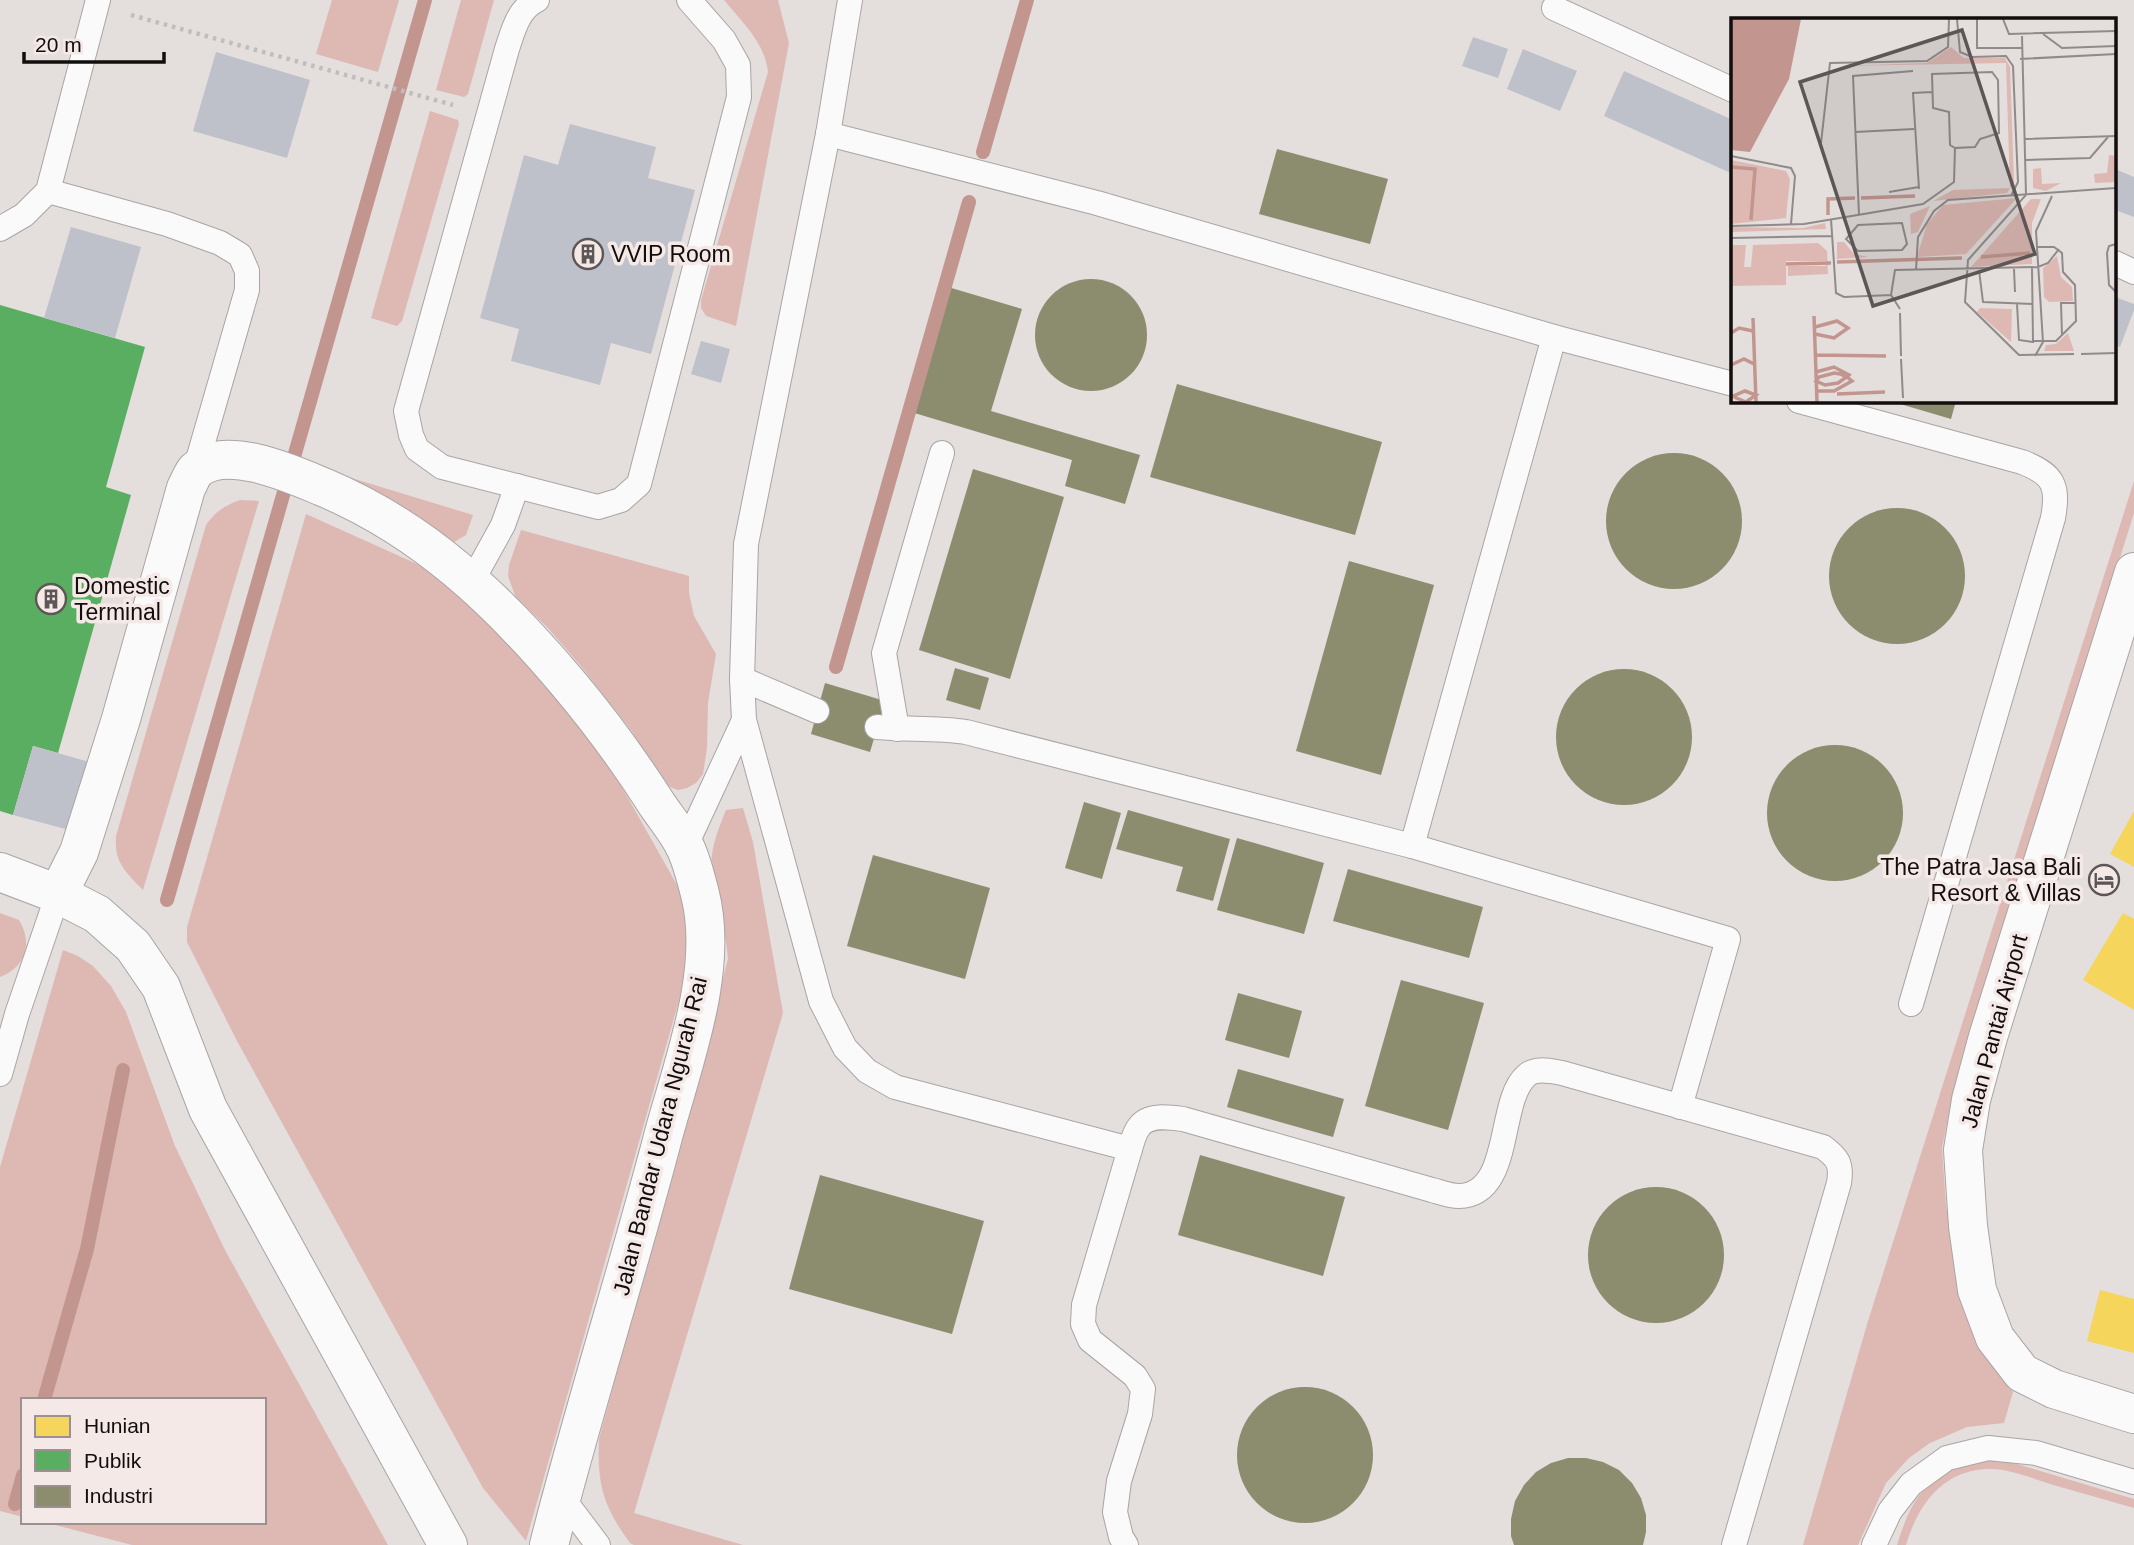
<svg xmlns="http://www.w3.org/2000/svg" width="2134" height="1545" font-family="Helvetica,sans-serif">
  <rect width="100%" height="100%" fill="#e4dedd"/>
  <g fill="#deb9b3">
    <path d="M 332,0 L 399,0 L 378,72 L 316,54 Z"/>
    <path d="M 461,0 L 494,0 L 468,94 L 464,97 L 436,90 Z"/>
    <path d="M 724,0 L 778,0 L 789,43 L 736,326 L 706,316 L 701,308 L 701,300 L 768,72 C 765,43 742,22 724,0 Z"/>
    <path d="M 430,111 L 458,120 L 459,124 L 402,321 L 397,326 L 371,318 Z"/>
    <path d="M 345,476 L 473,515 L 466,535 L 449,545 Z"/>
    <path d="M 2134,481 L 2134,513 L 1953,1093 L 1942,1148 L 1946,1205 L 1956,1261 L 1986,1353 L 2013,1392 L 2004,1423 L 1967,1427 L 1930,1443 L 1909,1458 L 1886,1483 L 1858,1545 L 1803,1545 L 1868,1321 Z"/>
    <path d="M 240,500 L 259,501 L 143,890 C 126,872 114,863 116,836 L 206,525 C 216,511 224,506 240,500 Z"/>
    <path d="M 306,514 L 426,568 L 470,598 L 555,693 L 610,766 L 677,885 L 687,916 L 690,946 L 685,979 L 526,1541 L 483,1488 L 237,1041 L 187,942 L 187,927 Z"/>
    <path d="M 521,530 L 689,576 L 689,593 L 694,616 L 716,654 L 708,703 L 707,748 L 703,774 L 696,783 L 687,788 L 678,790 L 670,787 L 661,777 L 631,730 L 580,665 L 547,627 L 516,598 L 508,576 L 509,565 Z"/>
    <path d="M 743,808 L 753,842 L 783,1013 L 634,1513 L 743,1545 L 634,1545 L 630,1543 C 603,1506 597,1484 599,1439 L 728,959 C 726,929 715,902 712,873 C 709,851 718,830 726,810 Z"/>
    <path d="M 0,913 L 19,920 C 33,943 26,967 0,977 Z"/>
    <path d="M 63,950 L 78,956 L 93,966 L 111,986 L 126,1012 L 175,1146 L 225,1250 L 388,1545 L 132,1545 L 44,1522 L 264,1522 L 264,1400 L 23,1400 L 23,1517 L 0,1511 L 0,1167 Z"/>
    <path d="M 1975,1460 L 2003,1461 L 2017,1464 L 2134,1499 L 2134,1508 C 2106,1500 2078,1492 2050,1484 C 2035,1479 2019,1473 2003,1470 C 1950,1463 1920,1498 1906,1545 L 1897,1545 C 1912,1497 1926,1476 1975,1460 Z"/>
  </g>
  <g fill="#f6d55c">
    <path d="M 2134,811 L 2134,867 L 2110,854 Z"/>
    <path d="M 2123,913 L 2134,919 L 2134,1010 L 2083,980 Z"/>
    <path d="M 2100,1290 L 2134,1299 L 2134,1353 L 2087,1341 Z"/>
  </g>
  <path fill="#5aae61" d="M 0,305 L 145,347 L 106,487 L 131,495 L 72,704 L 58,753 L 33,746 L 13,815 L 0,811 Z"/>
  <g fill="#8c8c6e">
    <path d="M 1277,149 L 1388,179 L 1370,244 L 1259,214 Z"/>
    <circle cx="1091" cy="335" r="56"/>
    <path d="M 948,287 L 1022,309 L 991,411 L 1140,455 L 1125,504 L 1065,486 L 1072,460 L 911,412 Z"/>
    <path d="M 1177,384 L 1382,442 L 1355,535 L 1150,477 Z"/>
    <path d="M 1890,401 L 1956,401 L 1951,419 Z"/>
    <circle cx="1674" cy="521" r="68"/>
    <path d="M 973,469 L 1064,497 L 1010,679 L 919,650 Z"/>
    <circle cx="1897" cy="576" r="68"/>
    <path d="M 1349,561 L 1434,585 L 1381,775 L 1296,751 Z"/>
    <path d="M 955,668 L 989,678 L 980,710 L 946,700 Z"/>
    <circle cx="1624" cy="737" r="68"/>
    <path d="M 825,683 L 885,701 L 870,752 L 811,734 Z"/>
    <circle cx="1835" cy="813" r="68"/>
    <path d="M 1084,802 L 1121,813 L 1102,879 L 1065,868 Z"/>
    <path d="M 1128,810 L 1230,839 L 1213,901 L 1176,891 L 1183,867 L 1116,849 Z"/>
    <path d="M 1237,838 L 1324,863 L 1304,934 L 1217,910 Z"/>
    <path d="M 873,855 L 990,888 L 965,979 L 847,946 Z"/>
    <path d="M 1348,869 L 1483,907 L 1469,958 L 1333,921 Z"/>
    <path d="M 1401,980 L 1484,1003 L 1448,1130 L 1365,1106 Z"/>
    <path d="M 1238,993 L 1302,1011 L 1289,1058 L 1225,1040 Z"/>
    <path d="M 1238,1069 L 1344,1099 L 1333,1137 L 1227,1107 Z"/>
    <path d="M 1200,1155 L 1345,1197 L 1323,1276 L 1178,1235 Z"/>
    <path d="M 820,1175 L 984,1221 L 952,1334 L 789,1289 Z"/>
    <circle cx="1656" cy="1255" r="68"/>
    <circle cx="1305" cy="1455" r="68"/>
    <path d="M 1568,1458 L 1586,1458 L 1603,1462 L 1619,1470 L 1632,1483 L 1641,1498 L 1646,1515 L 1646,1532 L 1643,1545 L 1514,1545 L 1511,1536 L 1511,1519 L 1515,1501 L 1524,1485 L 1536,1472 L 1551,1463 Z"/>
  </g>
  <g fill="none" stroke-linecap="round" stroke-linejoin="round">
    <g stroke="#c2968f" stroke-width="14">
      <path d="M 983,152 L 1027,0"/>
      <path d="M 836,667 L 969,202"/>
      <path d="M 167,900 L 425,0"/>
      <path d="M 44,1400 L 87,1249 L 123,1070"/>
      <path d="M 15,1504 L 23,1475"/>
    </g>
  </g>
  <g fill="#bec1ca">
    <path d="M 1473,37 L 1508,49 L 1498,78 L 1462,66 Z"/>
    <path d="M 1523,49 L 1577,71 L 1560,111 L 1507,89 Z"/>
    <path d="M 216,52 L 310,80 L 287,158 L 193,131 Z"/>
    <path d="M 1624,71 L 1733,120 L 1733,174 L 1604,116 Z"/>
    <path d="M 570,124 L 656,147 L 648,178 L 695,190 L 651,354 L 611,343 L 600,385 L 511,361 L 519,329 L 480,318 L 524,155 L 558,165 Z"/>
    <path d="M 2115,169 L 2134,177 L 2134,217 L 2115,210 Z"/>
    <path d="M 71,227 L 141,247 L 115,338 L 44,318 Z"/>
    <path d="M 2115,297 L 2134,304 L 2134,310 L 2120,347 L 2115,345 Z"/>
    <path d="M 701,341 L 730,349 L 721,383 L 691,374 Z"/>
    <path d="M 33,746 L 93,763 L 73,831 L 13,815 Z"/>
  </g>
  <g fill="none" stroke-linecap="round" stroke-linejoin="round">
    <g stroke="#a9a5a4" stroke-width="26">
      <g id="lane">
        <path d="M 537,0 C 518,9 513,31 507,49 L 406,411 L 411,435 L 417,449 L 442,467 L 598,507 L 621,500 L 639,484 L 739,97 L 738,65 L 724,40 L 689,0"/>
        <path d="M 850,0 L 828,134 L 746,544 L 742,679 L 744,720 L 821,1001 L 845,1048 L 867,1071 L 895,1087 L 1130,1149 L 1084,1305 L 1083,1324 L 1090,1340 L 1135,1376 L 1143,1389 L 1140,1414 L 1119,1481 L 1115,1512 L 1121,1537 L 1126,1545"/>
        <path d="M 1554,8 L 1733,90"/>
        <path d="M 828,134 L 1097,203 L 1554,337 L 1733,384"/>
        <path d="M 48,191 L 167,224 L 220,243 L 240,255 L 247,271 L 247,290 L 195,470"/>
        <path d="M 0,229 L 24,215 L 48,191 L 98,0"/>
        <path d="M 2115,263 L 2134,272"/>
        <path d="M 1799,401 L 2022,462 C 2053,474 2059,485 2053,518 L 1911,1004"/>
        <path d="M 472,581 L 503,525 L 517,486"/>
        <path d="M 742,679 L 817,711"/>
        <path d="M 877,727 C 907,730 936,727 966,732 L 1412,846 L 1728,939 L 1680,1107"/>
        <path d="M 897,729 L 884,653 L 942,453"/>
        <path d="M 1412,846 L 1554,337"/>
        <path d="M 685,847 L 744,720"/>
        <path d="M 0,1074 L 17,1014 L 58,894"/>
        <path d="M 1130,1149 C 1132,1143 1134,1133 1139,1127 C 1148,1114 1169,1117 1183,1119 L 1432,1190 C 1440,1192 1450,1196 1459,1196 C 1513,1195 1497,1102 1526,1076 C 1535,1067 1550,1071 1562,1073 L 1823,1147 C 1838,1158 1842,1164 1839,1183 L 1734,1545"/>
        <path d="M 561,1496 L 598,1545"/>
        <path d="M 1874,1545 L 1890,1511 L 1911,1484 L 1947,1458 L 1988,1448 L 2036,1453 L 2134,1482"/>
      </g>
    </g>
    <g stroke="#a9a5a4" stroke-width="40">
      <g id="street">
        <path d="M 2134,572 L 1988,1037 L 1971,1100 L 1963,1150 L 1968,1226 L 1977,1290 L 1995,1338 L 2022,1373 L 2054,1389 L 2134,1414"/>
        <path d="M 0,872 L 58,894 L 97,914 L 133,946 L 161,987 L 208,1109 L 448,1545"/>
        <path d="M 58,894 L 79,852 L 121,719 L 186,488 C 189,483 192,474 196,470 C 226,444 292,474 323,487 C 423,529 498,600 567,682 C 600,721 630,762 658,806 C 667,819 678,832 685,847 C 692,861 696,879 700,894 C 719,969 684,1060 664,1133 C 628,1271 584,1407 549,1545"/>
      </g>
    </g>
    <path stroke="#c0bebd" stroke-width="4.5" stroke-dasharray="3.5 5" stroke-linecap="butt" d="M 131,15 L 453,105"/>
    <use href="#lane" stroke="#fbfafa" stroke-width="24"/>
    <use href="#street" stroke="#fbfafa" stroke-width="38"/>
  </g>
  <defs>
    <g id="building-ring" transform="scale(1.575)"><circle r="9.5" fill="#f5e9e7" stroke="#5c5756" stroke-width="1.5"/><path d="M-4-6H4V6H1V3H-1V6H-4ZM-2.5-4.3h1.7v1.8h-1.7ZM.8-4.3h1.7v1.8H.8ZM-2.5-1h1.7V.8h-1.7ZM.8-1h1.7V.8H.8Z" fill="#5c5756"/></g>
    <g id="hotel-ring" transform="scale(1.575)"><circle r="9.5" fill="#f5e9e7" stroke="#5c5756" stroke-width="1.5"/><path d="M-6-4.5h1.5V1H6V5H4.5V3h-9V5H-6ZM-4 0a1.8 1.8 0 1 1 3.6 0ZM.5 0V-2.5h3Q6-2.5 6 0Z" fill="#5c5756"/></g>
  </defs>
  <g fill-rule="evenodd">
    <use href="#building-ring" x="588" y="254"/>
    <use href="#building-ring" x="51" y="599"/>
    <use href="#hotel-ring" x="2104" y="880"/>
  </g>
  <g text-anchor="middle" stroke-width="7" stroke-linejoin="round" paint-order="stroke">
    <g font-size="23" fill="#120e0d" stroke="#f5e9e7" text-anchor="start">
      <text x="611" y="262">VVIP Room</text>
      <text x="74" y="594">Domestic<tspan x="74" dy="26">Terminal</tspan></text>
      <text x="2081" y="875" text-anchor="end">The Patra Jasa Bali<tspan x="2081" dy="26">Resort &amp; Villas</tspan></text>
    </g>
    <g font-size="23" fill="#120e0d" stroke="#f5e9e7">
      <text transform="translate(1994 1031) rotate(-75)" y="8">Jalan Pantai Airport</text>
      <text transform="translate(660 1136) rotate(-76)" y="8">Jalan Bandar Udara Ngurah Rai</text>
    </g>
  </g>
  <g transform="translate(1731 18)">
    <rect width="385" height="385" fill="#e4dedd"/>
    <path d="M 220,29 L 233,40 L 274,40 L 279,49 L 283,164 L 276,175 L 202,183 L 222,172 L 279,170 L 275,45 L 108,48 L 196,45 ZM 378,137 L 385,138 L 385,164 L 364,165 L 363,156 L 376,155 ZM 0,142 L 55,153 L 59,161 L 55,200 L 0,206 ZM 310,150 L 311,166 L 330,165 L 315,173 L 302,170 L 302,151 ZM 286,180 L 235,236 L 186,239 L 196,206 L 212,187 ZM 300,181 L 310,181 L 301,205 L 301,246 L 240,249 ZM 199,188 L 187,214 L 180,216 L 179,196 ZM 94,205 L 95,211 L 0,214 L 0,209 L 72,210 ZM 106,224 L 113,224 L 123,236 L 137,239 L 106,241 ZM 87,225 L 96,233 L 97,256 L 57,258 L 57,248 L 95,248 L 95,243 L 55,243 L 55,267 L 0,268 L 0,227 L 15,227 L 13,249 L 20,249 L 22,227 ZM 326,238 L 330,259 L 341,269 L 342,283 L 318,284 L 313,279 L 312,250 ZM 249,290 L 281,291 L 280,324 L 246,294 ZM 337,315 L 343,333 L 313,333 L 315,327 L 325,326 Z" fill="#deb9b3"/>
    <path d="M 0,1 L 70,1 L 58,61 L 19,134 L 0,132 Z" fill="#c2968f"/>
    <path fill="none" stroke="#c2968f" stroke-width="3.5" d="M 0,149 L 24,151 L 20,202M 130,180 L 184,178M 97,197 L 97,181 L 124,180M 250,239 L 299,235M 106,244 L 231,240M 55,246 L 100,245M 83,298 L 86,384M 22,300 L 25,384M 84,309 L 106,303 L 117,310 L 103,320 L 84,316M 0,315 L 8,310 L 22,313M 85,337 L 155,338M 0,347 L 13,341 L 23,346M 85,354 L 103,349 L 118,357 L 116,359 L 114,360 L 107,365 L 94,367 L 85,363 L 88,359 L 103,355 L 109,356 L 116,359 L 121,363 L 103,373 L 85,373M 106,376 L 154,374M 0,379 L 14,373 L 25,377 L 15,384 L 3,379"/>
    <path fill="none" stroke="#908b8a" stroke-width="2" d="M 226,1 L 229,34 L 241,39 L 275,38 L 282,48 L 287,164 L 280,178M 246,1 L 246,30 L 291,30M 272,1 L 278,16 L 385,13M 312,16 L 331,30 L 385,28M 291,18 L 295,177 L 237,242 L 234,284 L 288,337 L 343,336M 289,41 L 385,36M 124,114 L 183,111M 294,121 L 385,118M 90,125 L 99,45 L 196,43 L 217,29 L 218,1M 0,138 L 60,150 L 64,158 L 60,206M 295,142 L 359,140 L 377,119M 188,171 L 182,75 L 201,74M 158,174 L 188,169M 128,197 L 122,58 L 182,53M 100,201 L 105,275 L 113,279 L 160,277 L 169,291M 171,205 L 176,226 L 171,232 L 127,233 L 115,221 L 127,207 ZM 0,208 L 73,206 L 192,186 L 223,164 L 224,130 L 244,129 L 249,121 L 268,115 L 267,62 L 261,54 L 201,56 L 202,90 L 218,94 L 219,127 L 224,130M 0,220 L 101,218M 385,226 L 378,228 L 376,235 L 378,267 L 385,274M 283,251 L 284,274M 185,252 L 187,219 L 203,193 L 217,182 L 385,170M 248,252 L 252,284 L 302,286M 160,277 L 164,252 L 307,249 L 317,245 L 328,231M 286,286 L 288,322 L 302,324 L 301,250M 169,295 L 170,338M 331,318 L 330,285 L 345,285M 303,323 L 325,323 L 345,303 L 344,267 L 332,254 L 331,235 L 323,229 L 306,229M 350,336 L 385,335M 304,338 L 312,324 L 305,213 L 321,178M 170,341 L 172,380"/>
    <path fill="#5c5756" fill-opacity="0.15" stroke="#5c5756" stroke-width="3.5" d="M 231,12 L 304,236 L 142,288 L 69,64 Z"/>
    <rect width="385" height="385" fill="none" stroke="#120e0d" stroke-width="3.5"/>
  </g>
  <rect x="21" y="1398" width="245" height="126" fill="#f5e9e7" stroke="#9a9190" stroke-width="2"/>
  <rect x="35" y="1416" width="35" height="21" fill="#f6d55c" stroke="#9a9190" stroke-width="2"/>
  <text x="84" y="1433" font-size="21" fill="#120e0d">Hunian</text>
  <rect x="35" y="1450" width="35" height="21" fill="#5aae61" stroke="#9a9190" stroke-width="2"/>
  <text x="84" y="1468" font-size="21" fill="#120e0d">Publik</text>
  <rect x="35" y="1486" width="35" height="21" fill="#8c8c6e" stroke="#9a9190" stroke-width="2"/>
  <text x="84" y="1503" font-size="21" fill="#120e0d">Industri</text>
  <path d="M24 52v10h140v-10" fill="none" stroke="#120e0d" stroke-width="3.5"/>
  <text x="35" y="52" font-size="21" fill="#120e0d" stroke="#f5e9e7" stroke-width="5" paint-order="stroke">20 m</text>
</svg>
